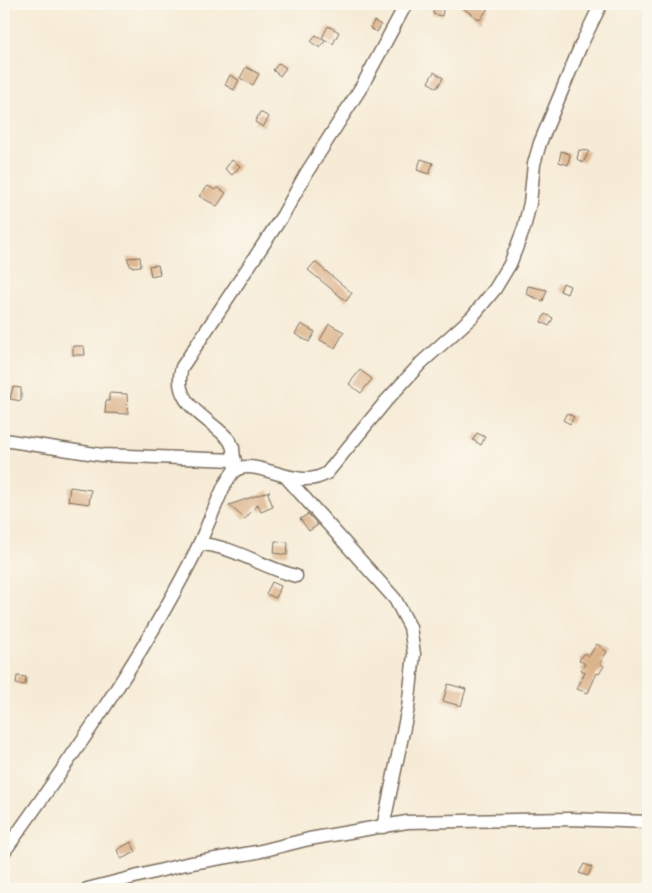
<svg xmlns="http://www.w3.org/2000/svg" width="652" height="893" font-family="'Gochi Hand',sans-serif">
  <rect width="100%" height="100%" fill="#fbf7ec"/>
  <filter id="ink" filterUnits="userSpaceOnUse"><feTurbulence type="fractalNoise" baseFrequency=".02" numOctaves="2"/><feDisplacementMap in="SourceGraphic" scale="10" xChannelSelector="R" yChannelSelector="G"/><feConvolveMatrix kernelMatrix="1 2 1 2 8 2 1 2 1" color-interpolation-filters="sRGB"/></filter>
  <filter id="wash" filterUnits="userSpaceOnUse"><feTurbulence type="fractalNoise" baseFrequency=".0096" numOctaves="4" result="noise"/><feDisplacementMap in="SourceGraphic" scale="20" xChannelSelector="R" yChannelSelector="G"/><feGaussianBlur stdDeviation="1.12" result="paint"/><feColorMatrix in="noise" values="0 0 0 0 0 0 0 0 0 0 0 0 0 0 0 0 0 1.4 0 .05"/><feComposite in="paint" operator="in"/></filter>
  <g filter="url(#wash)">
    <rect width="100%" height="100%" fill="#f6ebd6"/>
    <g id="blocks">
      <g fill="#dcb48c">
        <path d="M 434,4 L 444,5 L 442,16 L 433,14 Z"/>
        <path d="M 457,4 L 481,4 L 488,8 L 480,20 Z"/>
        <path d="M 374,21 L 381,25 L 377,32 L 370,28 Z"/>
        <path d="M 328,26 L 339,32 L 333,44 L 322,38 Z"/>
        <path d="M 316,35 L 325,41 L 320,48 L 311,42 Z"/>
        <path d="M 279,63 L 286,68 L 280,76 L 273,70 Z"/>
        <path d="M 246,67 L 259,74 L 253,85 L 240,78 Z"/>
        <path d="M 434,72 L 443,78 L 437,88 L 428,82 Z"/>
        <path d="M 230,75 L 239,80 L 234,90 L 225,85 Z"/>
        <path d="M 260,112 L 269,117 L 263,127 L 255,122 Z"/>
        <path d="M 579,150 L 589,151 L 583,163 L 577,159 Z"/>
        <path d="M 561,151 L 570,154 L 568,165 L 559,162 Z"/>
        <path d="M 421,159 L 433,163 L 429,174 L 417,170 Z"/>
        <path d="M 232,160 L 240,166 L 232,175 L 225,169 Z"/>
        <path d="M 208,186 L 215,190 L 217,187 L 226,193 L 217,206 L 199,196 Z"/>
        <path d="M 140,257 L 141,266 L 131,267 L 127,258 Z"/>
        <path d="M 315,262 L 352,293 L 346,301 L 308,270 Z"/>
        <path d="M 158,265 L 160,274 L 151,276 L 149,266 Z"/>
        <path d="M 563,283 L 570,286 L 567,294 L 560,291 Z"/>
        <path d="M 528,286 L 547,290 L 543,301 L 526,294 Z"/>
        <path d="M 545,314 L 553,318 L 549,326 L 541,322 Z"/>
        <path d="M 301,324 L 315,332 L 309,342 L 295,334 Z"/>
        <path d="M 329,324 L 344,332 L 335,348 L 320,340 Z"/>
        <path d="M 73,346 L 84,346 L 85,355 L 73,355 Z"/>
        <path d="M 360,370 L 372,379 L 361,393 L 349,384 Z"/>
        <path d="M 13,387 L 21,388 L 21,401 L 10,399 Z"/>
        <path d="M 109,393 L 127,394 L 128,414 L 105,413 L 106,401 L 109,401 Z"/>
        <path d="M 567,413 L 574,417 L 570,424 L 563,420 Z"/>
        <path d="M 477,433 L 485,437 L 481,445 L 473,440 Z"/>
        <path d="M 70,487 L 91,490 L 89,504 L 68,501 Z"/>
        <path d="M 270,491 L 268,493 L 273,507 L 261,512 L 258,504 L 245,519 L 229,505 Z"/>
        <path d="M 308,514 L 318,525 L 309,531 L 300,519 Z"/>
        <path d="M 275,541 L 288,542 L 287,555 L 274,553 Z"/>
        <path d="M 272,582 L 281,586 L 276,598 L 266,594 Z"/>
        <path d="M 597,644 L 607,652 L 600,663 L 604,666 L 599,674 L 597,673 L 588,693 L 577,689 L 585,672 L 581,670 L 585,664 L 579,660 L 585,653 L 589,656 Z"/>
        <path d="M 17,676 L 26,677 L 25,685 L 16,684 Z"/>
        <path d="M 448,684 L 466,689 L 461,706 L 443,701 Z"/>
        <path d="M 131,842 L 136,852 L 121,859 L 117,850 Z"/>
        <path d="M 584,864 L 592,867 L 588,876 L 579,873 Z"/>
      </g>
    </g>
  </g>
  <g filter="url(#ink)">
    <use href="#blocks" fill-opacity="0" stroke="#7c6e5e" stroke-width="1"/>
    <g fill="none" stroke-linecap="round" stroke-linejoin="round">
      <g stroke="#7c6e5e" stroke-width="15">
        <g id="minor">
          <path d="M 4,440 L 102,455 L 235,460"/>
          <path d="M 235,471 L 233,448 L 230,441 C 211,418 170,405 182,367 L 283,215 L 307,172 L 362,86 L 406,4"/>
          <path d="M 285,476 L 395,599 L 410,627 L 414,654 L 408,708 L 383,827"/>
          <path d="M 200,544 C 234,546 263,568 296,576"/>
          <path d="M 4,852 C 72,757 140,661 193,557 C 205,533 214,508 225,484 C 228,480 231,474 234,471 C 256,455 296,493 327,473 L 386,401 L 421,363 L 472,317 L 495,289 L 510,264 L 524,228 L 530,203 L 534,164 L 540,143 L 581,45 L 601,4"/>
          <path d="M 87,889 L 186,864 L 257,852 L 309,839 L 407,822 L 569,819 L 648,822"/>
        </g>
      </g>
      <use href="#minor" stroke="#fff" stroke-width="12"/>
    </g>
  </g>
  <rect width="652" height="893" fill="none" stroke="#fbf7ec" stroke-width="20"/>
</svg>
